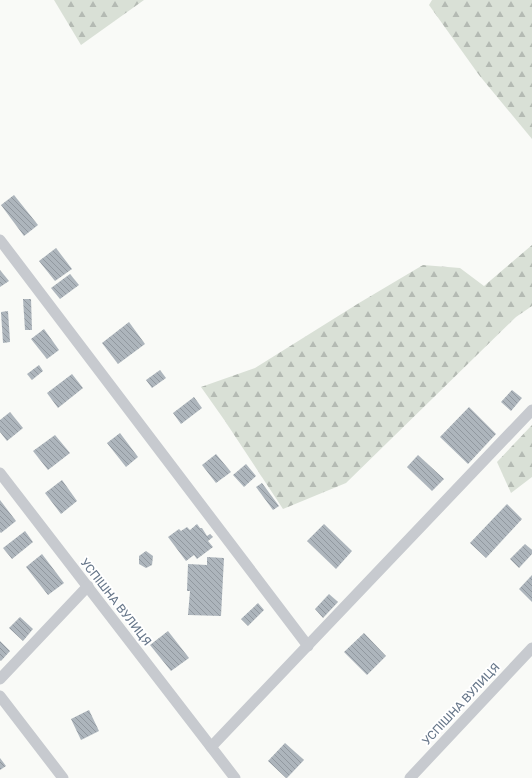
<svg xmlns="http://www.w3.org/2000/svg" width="532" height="778" font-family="Rubik,sans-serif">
  <defs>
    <pattern id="forest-firs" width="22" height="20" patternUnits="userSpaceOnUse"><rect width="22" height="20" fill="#d9e0d6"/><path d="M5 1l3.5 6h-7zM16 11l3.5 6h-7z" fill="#b4bab3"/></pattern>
    <pattern id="building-back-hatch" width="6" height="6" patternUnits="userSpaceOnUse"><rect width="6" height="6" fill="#adb5bc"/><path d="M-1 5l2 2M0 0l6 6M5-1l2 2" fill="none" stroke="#91989f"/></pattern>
  </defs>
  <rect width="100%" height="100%" fill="#f9faf7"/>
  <g fill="url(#forest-firs)">
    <path d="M 54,0 L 144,0 L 81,45 Z"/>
    <path d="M 432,0 L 532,0 L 532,139 L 479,75 L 429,5 Z"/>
    <path d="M 532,245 L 532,306 L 516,317 L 346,483 L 283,509 L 225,421 L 201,387 L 255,368 L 359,303 L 423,265 L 460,268 L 484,286 Z"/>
    <path d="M 532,425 L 532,477 L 511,493 L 497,462 Z"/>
  </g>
  <g fill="url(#building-back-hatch)">
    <path d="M 14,195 L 38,225 L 24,236 L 1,205 Z"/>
    <path d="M 56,248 L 72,269 L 55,281 L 39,261 Z"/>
    <path d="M 0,270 L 9,281 L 0,287 Z"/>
    <path d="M 70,274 L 79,285 L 60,299 L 51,288 Z"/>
    <path d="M 23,299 L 31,299 L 32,330 L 25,330 Z"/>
    <path d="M 8,311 L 10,342 L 3,343 L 1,312 Z"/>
    <path d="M 129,322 L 145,344 L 118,364 L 102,343 Z"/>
    <path d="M 44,329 L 59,350 L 47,359 L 31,339 Z"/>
    <path d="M 39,365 L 43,371 L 32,380 L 27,374 Z"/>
    <path d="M 160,370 L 166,378 L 152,388 L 146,380 Z"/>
    <path d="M 72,374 L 83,388 L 58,408 L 47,393 Z"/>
    <path d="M 512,390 L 522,398 L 511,411 L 501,402 Z"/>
    <path d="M 194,397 L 202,408 L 181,424 L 173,413 Z"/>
    <path d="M 469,407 L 496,434 L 468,464 L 440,437 Z"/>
    <path d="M 10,412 L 23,428 L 7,441 L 0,432 L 0,420 Z"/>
    <path d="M 120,433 L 138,457 L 126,467 L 107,443 Z"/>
    <path d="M 55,435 L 70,453 L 48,470 L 33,451 Z"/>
    <path d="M 216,454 L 231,472 L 216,483 L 202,465 Z"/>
    <path d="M 418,455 L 444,479 L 432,491 L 407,467 Z"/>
    <path d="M 246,464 L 256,476 L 244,487 L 233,475 Z"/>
    <path d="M 62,480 L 77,501 L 61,514 L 45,493 Z"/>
    <path d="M 262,483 L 279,506 L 273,510 L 256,487 Z"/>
    <path d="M 0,500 L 16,521 L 1,533 L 0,532 Z"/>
    <path d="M 507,504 L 522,519 L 486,558 L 470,543 Z"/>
    <path d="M 197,524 L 200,528 L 202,528 L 207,536 L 210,534 L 213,537 L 208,541 L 213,547 L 197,559 L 194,555 L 186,561 L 168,537 L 179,529 L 181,531 L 187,527 L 190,530 Z"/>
    <path d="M 324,524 L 352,551 L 336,569 L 307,541 Z"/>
    <path d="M 25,531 L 33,542 L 12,559 L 3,548 Z"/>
    <path d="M 525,544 L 532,550 L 532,554 L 519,568 L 510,559 Z"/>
    <path d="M 146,551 L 153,556 L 152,565 L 146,568 L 139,564 L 139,556 Z"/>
    <path d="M 42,554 L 64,583 L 48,595 L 26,567 Z"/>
    <path d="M 207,557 L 224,558 L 221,616 L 188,615 L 190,591 L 187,591 L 188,564 L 207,565 Z"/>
    <path d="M 532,575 L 532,602 L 519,589 Z"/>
    <path d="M 329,594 L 338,602 L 323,618 L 315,609 Z"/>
    <path d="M 258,603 L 264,610 L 248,626 L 241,619 Z"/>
    <path d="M 20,617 L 33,629 L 23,641 L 9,628 Z"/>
    <path d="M 168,631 L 189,658 L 171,671 L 150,645 Z"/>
    <path d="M 364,633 L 386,656 L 367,675 L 344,652 Z"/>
    <path d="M 0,641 L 10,651 L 1,661 L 0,660 Z"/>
    <path d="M 89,710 L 99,731 L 81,740 L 71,719 Z"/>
    <path d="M 285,743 L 304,760 L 287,778 L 286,778 L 268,761 Z"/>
    <path d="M 0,758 L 6,766 L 0,770 Z"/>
  </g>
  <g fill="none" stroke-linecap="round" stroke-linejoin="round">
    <g stroke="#c7cacf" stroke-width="11">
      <path d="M 0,240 L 308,646"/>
      <path d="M 0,473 L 235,778"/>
      <path d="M 0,679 L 88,586"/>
      <path d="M 0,696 L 63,778"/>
      <path d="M 211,747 L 532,410"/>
      <path d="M 410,778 L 532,648"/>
    </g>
  </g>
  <g text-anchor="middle" stroke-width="4" stroke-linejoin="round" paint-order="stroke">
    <g font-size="12" fill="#67778a" stroke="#fff">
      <text transform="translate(116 602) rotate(52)" y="4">УСПІШНА ВУЛИЦЯ</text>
      <text transform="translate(461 704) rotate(-47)" y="4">УСПІШНА ВУЛИЦЯ</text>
    </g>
  </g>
</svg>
